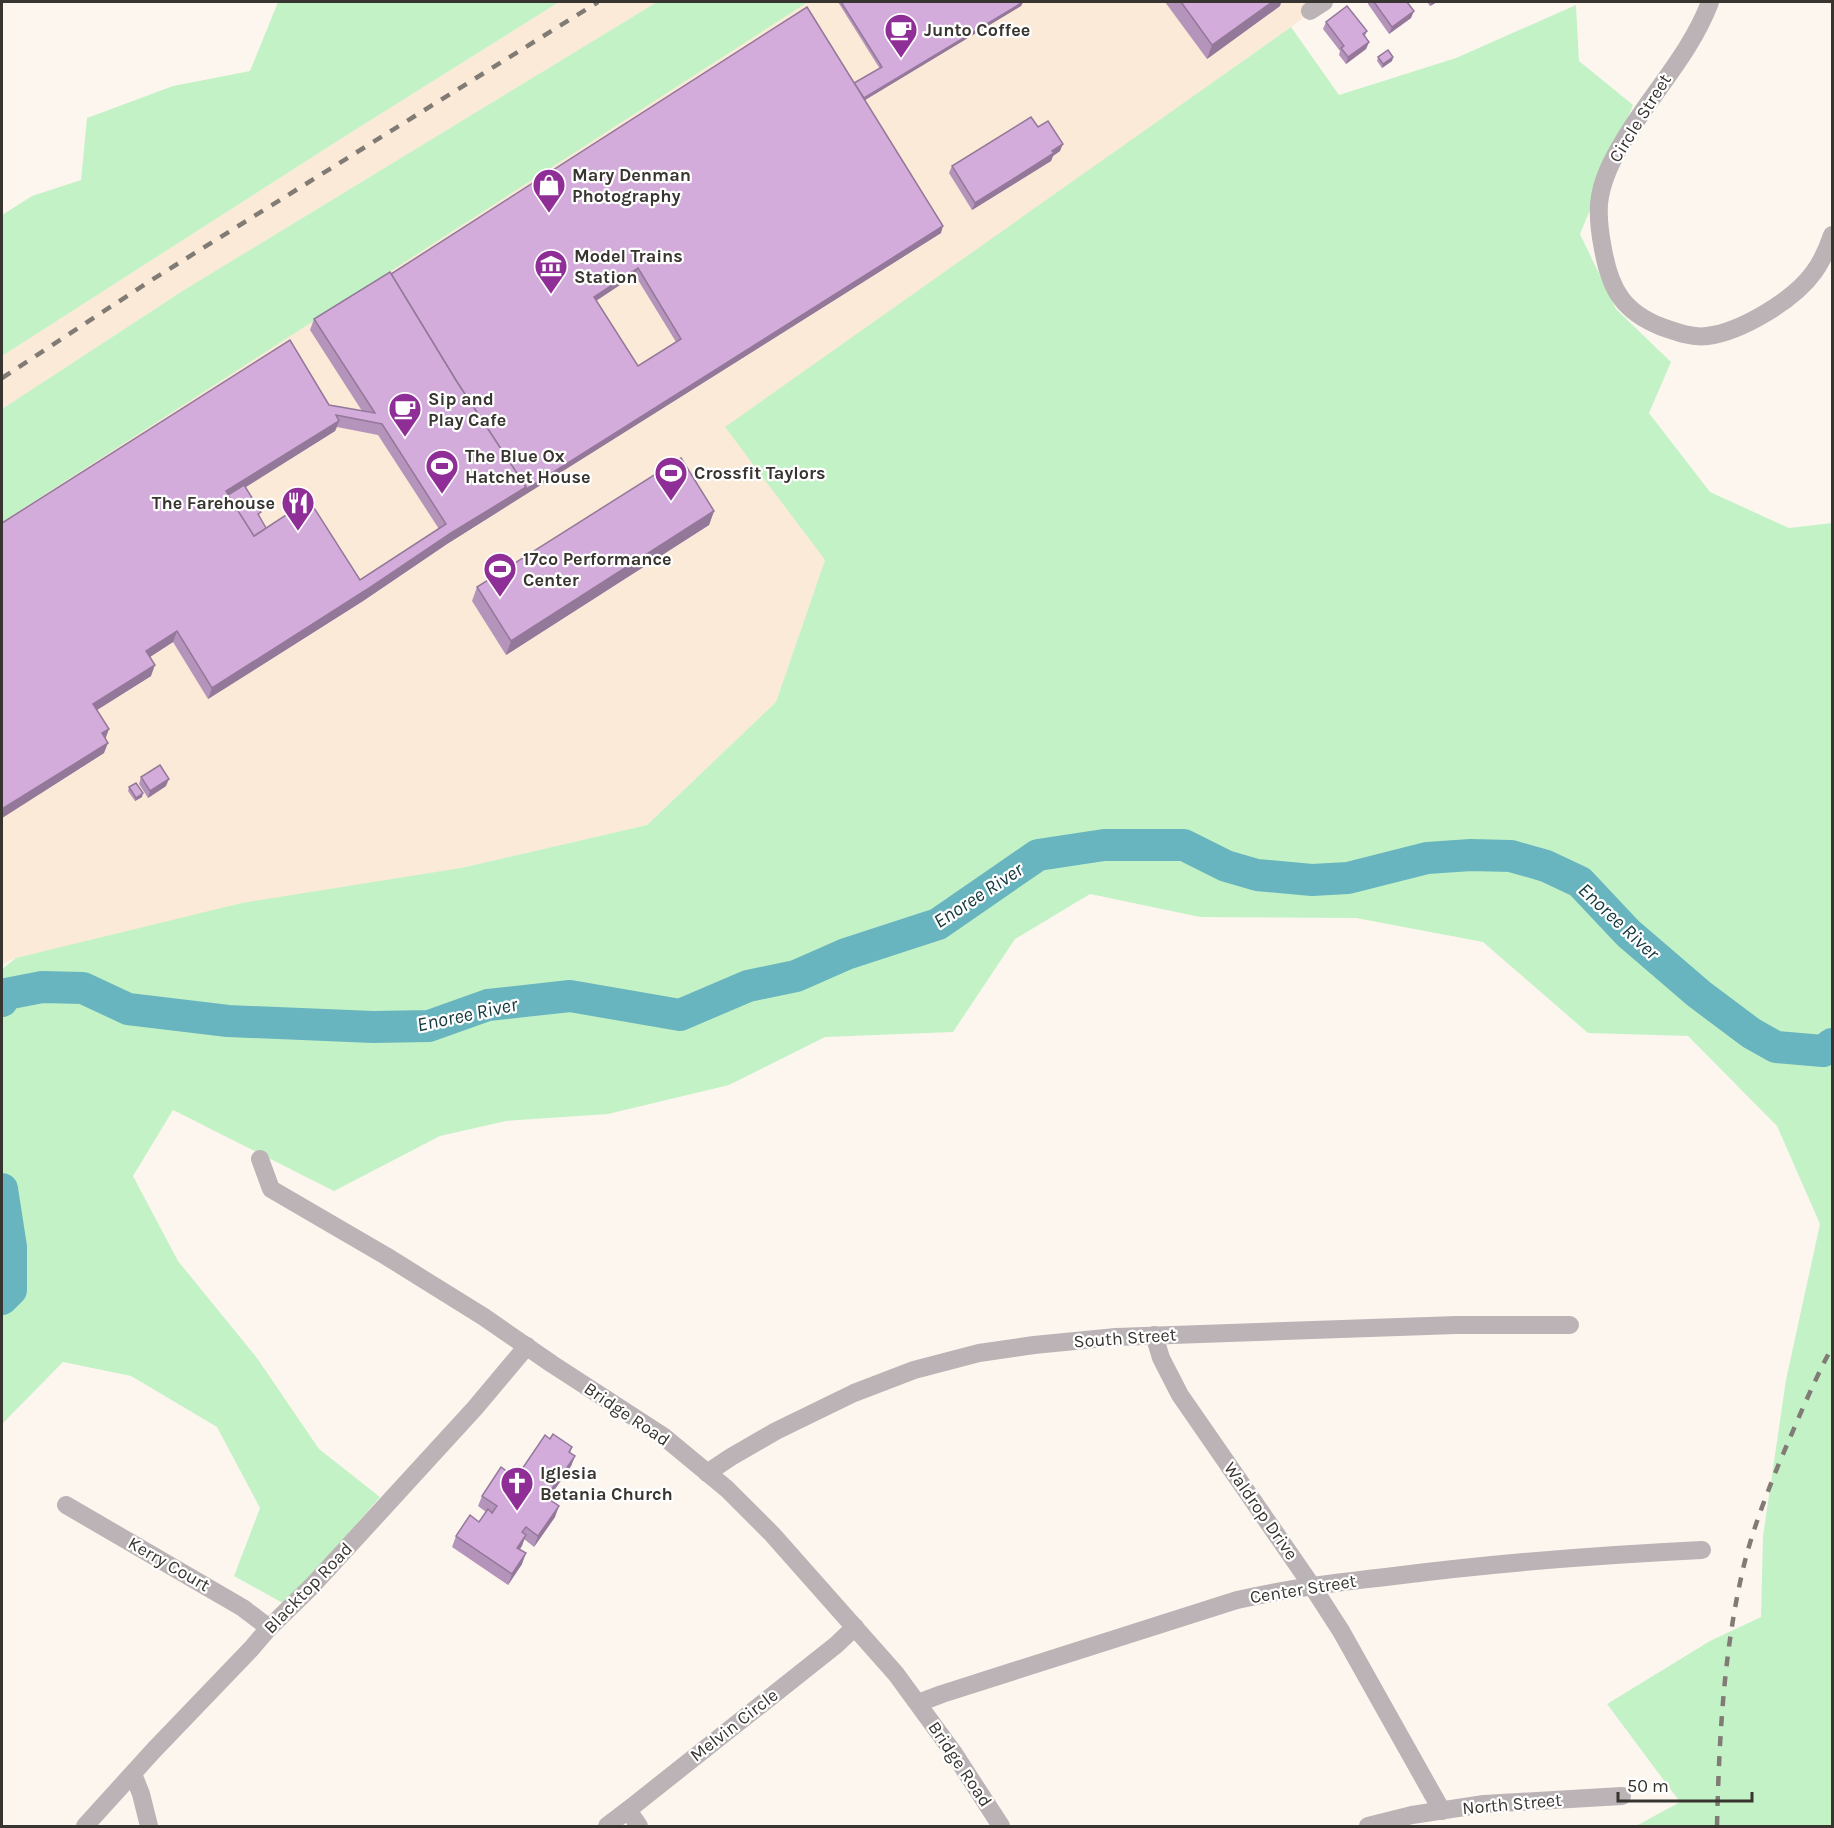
<svg xmlns="http://www.w3.org/2000/svg" width="1834" height="1828" font-family="Karla,sans-serif">
  <rect width="100%" height="100%" fill="#fdf6ef"/>
  <g fill="#fbead7">
    <path d="M 559,2 L 657,2 L 184,290 L 2,409 L 2,356 L 339,140 Z"/>
    <path d="M 808,2 L 1324,2 L 1291,27 L 726,427 L 825,560 L 776,702 L 647,825 L 461,868 L 16,958 L 2,964 L 2,522 Z"/>
  </g>
  <g fill="#c4f2c7">
    <path d="M 278,2 L 559,2 L 339,140 L 2,356 L 2,215 L 32,196 L 81,180 L 87,118 L 173,86 L 250,71 Z"/>
    <path d="M 657,2 L 808,2 L 2,522 L 2,409 L 184,290 Z"/>
    <path d="M 1576,5 L 1579,61 L 1633,105 L 1580,234 L 1616,309 L 1671,362 L 1649,413 L 1710,492 L 1789,528 L 1832,523 L 1832,1826 L 1636,1826 L 1680,1802 L 1607,1704 L 1710,1641 L 1761,1617 L 1763,1536 L 1786,1380 L 1820,1224 L 1777,1126 L 1688,1036 L 1588,1033 L 1483,942 L 1356,918 L 1200,917 L 1090,894 L 1015,939 L 953,1032 L 825,1037 L 729,1085 L 608,1114 L 506,1121 L 440,1136 L 334,1191 L 173,1110 L 133,1176 L 178,1261 L 257,1358 L 319,1449 L 380,1497 L 334,1550 L 290,1607 L 234,1576 L 260,1508 L 217,1427 L 131,1376 L 63,1362 L 2,1424 L 2,969 L 16,958 L 242,903 L 461,868 L 647,825 L 776,702 L 825,560 L 725,427 L 1291,27 L 1339,95 L 1456,58 Z"/>
  </g>
  <g fill="none" stroke-linecap="round" stroke-linejoin="round">
    <g stroke="#69b5bf" stroke-width="32">
      <path d="M 2,1001 L 6,994 L 42,987 L 83,988 L 128,1009 L 228,1021 L 373,1027 L 429,1026 L 488,1005 L 570,996 L 680,1015 L 748,986 L 796,976 L 846,954 L 938,924 L 1038,855 L 1104,845 L 1184,845 L 1226,866 L 1257,875 L 1312,880 L 1348,878 L 1427,858 L 1471,855 L 1511,856 L 1546,866 L 1580,882 L 1628,933 L 1699,994 L 1751,1033 L 1776,1047 L 1823,1051 L 1832,1044"/>
      <path d="M 2,1189 L 11,1247 L 11,1290 L 2,1299"/>
    </g>
    <g stroke="#bbb3b5" stroke-width="18">
      <path d="M 1710,2 C 1691,53 1651,94 1624,140 C 1612,160 1601,181 1599,204 C 1598,219 1600,234 1603,249 C 1610,289 1623,312 1662,327 C 1676,332 1692,338 1707,336 C 1741,332 1794,300 1814,272 C 1822,261 1828,247 1832,235"/>
      <path d="M 1310,11 L 1324,2"/>
      <path d="M 260,1159 L 271,1189 L 386,1256 L 484,1317 L 552,1364 L 663,1436 L 727,1489 L 772,1534 L 896,1674 L 953,1752 L 1001,1826"/>
      <path d="M 1154,1335 L 1161,1358 L 1180,1395 L 1312,1586 L 1341,1631 L 1442,1811"/>
      <path d="M 707,1473 L 731,1457 L 776,1431 L 854,1393 L 914,1370 L 979,1353 L 1034,1345 L 1116,1337 L 1456,1325 L 1570,1325"/>
      <path d="M 66,1505 L 243,1608 L 269,1628"/>
      <path d="M 918,1703 L 942,1694 L 1237,1600 C 1289,1588 1341,1582 1394,1576 C 1496,1563 1599,1555 1702,1550"/>
      <path d="M 133,1774 L 141,1794 L 149,1826"/>
      <path d="M 85,1826 L 154,1750 L 251,1649 L 269,1628 L 312,1586 L 475,1408 L 527,1346"/>
      <path d="M 607,1826 L 628,1810"/>
      <path d="M 639,1826 L 628,1810 L 836,1645 L 855,1627"/>
      <path d="M 1368,1826 L 1412,1815 L 1484,1804 L 1622,1796"/>
    </g>
    <g stroke="#807b75" stroke-width="4.5" stroke-dasharray="10 10" stroke-linecap="butt">
      <path d="M 2,378 L 150,281 L 598,2"/>
      <path d="M 1717,1826 C 1719,1743 1723,1660 1741,1578 C 1749,1540 1763,1503 1778,1466 C 1795,1426 1812,1385 1832,1347"/>
    </g>
  </g>
  <g fill="#b594bc" fill-rule="evenodd">
    <path d="M 838,2 L 1023,2 L 1021,6 L 865,100 L 941,233 L 447,544 L 363,601 L 208,699 L 173,642 L 150,657 L 151,676 L 97,710 L 105,739 L 104,753 L 2,818 L 2,523 L 329,405 L 362,411 L 310,330 L 314,319 L 391,274 L 854,83 L 880,69 ZM 635,275 L 676,342 L 638,366 L 596,301 ZM 337,427 L 378,435 L 439,529 L 360,580 L 266,528 L 259,516 L 260,516 L 246,487 L 335,431 Z"/>
    <path d="M 1165,2 L 1281,2 L 1280,6 L 1207,59 Z"/>
    <path d="M 1368,2 L 1407,2 L 1411,18 L 1389,34 L 1368,4 Z"/>
    <path d="M 1427,2 L 1437,2 L 1430,6 Z"/>
    <path d="M 1326,22 L 1367,31 L 1365,36 L 1369,42 L 1366,49 L 1346,64 L 1339,55 L 1340,51 L 1323,29 Z"/>
    <path d="M 1378,57 L 1393,57 L 1392,61 L 1382,68 L 1377,61 Z"/>
    <path d="M 1038,127 L 1060,151 L 1053,156 L 1051,161 L 972,210 L 949,173 L 952,166 Z"/>
    <path d="M 714,511 L 709,525 L 506,655 L 472,601 L 477,587 Z"/>
    <path d="M 141,777 L 166,786 L 148,798 L 139,784 Z"/>
    <path d="M 129,787 L 142,797 L 135,801 L 128,791 Z"/>
    <path d="M 550,1439 L 572,1447 L 570,1453 L 575,1456 L 571,1466 L 548,1499 L 555,1517 L 534,1547 L 524,1539 L 520,1549 L 522,1564 L 508,1585 L 452,1547 L 456,1536 L 479,1522 L 486,1512 L 478,1506 L 482,1496 L 516,1478 Z"/>
  </g>
  <g fill="#947899">
    <path d="M 1023,2 L 1021,6 L 860,103 L 862,100 Z"/>
    <path d="M 1272,2 L 1281,2 L 1280,6 L 1207,59 L 1212,45 Z"/>
    <path d="M 1432,2 L 1437,2 L 1430,6 Z"/>
    <path d="M 1414,11 L 1411,18 L 1389,34 L 1392,27 Z"/>
    <path d="M 1369,42 L 1366,49 L 1346,64 L 1348,57 Z"/>
    <path d="M 1393,57 L 1392,61 L 1382,68 L 1383,64 Z"/>
    <path d="M 1063,144 L 1060,151 L 1053,156 L 1051,161 L 972,210 L 975,203 Z"/>
    <path d="M 943,226 L 941,233 L 447,544 L 363,601 L 208,699 L 212,688 L 451,533 Z"/>
    <path d="M 638,268 L 635,275 L 591,304 L 594,297 Z"/>
    <path d="M 339,421 L 335,431 L 225,500 L 226,491 Z"/>
    <path d="M 714,511 L 709,525 L 506,655 L 511,641 Z"/>
    <path d="M 177,631 L 173,642 L 142,662 L 146,651 Z"/>
    <path d="M 155,665 L 151,676 L 89,715 L 93,704 Z"/>
    <path d="M 109,729 L 105,740 L 102,733 Z"/>
    <path d="M 108,743 L 104,753 L 2,818 L 2,809 Z"/>
    <path d="M 169,779 L 166,786 L 148,798 L 150,791 Z"/>
    <path d="M 143,793 L 142,797 L 135,801 L 136,798 Z"/>
    <path d="M 575,1456 L 571,1466 L 542,1508 L 546,1497 Z"/>
    <path d="M 559,1506 L 555,1517 L 534,1547 L 538,1536 Z"/>
    <path d="M 526,1535 L 522,1546 L 514,1558 L 517,1548 Z"/>
    <path d="M 526,1553 L 522,1564 L 508,1585 L 512,1574 Z"/>
  </g>
  <g fill="#d3acdb" stroke="#947899" stroke-width="1.5" fill-rule="evenodd">
    <path d="M 841,2 L 1023,2 L 864,98 L 854,83 L 882,67 Z"/>
    <path d="M 1181,2 L 1272,2 L 1212,45 Z"/>
    <path d="M 1374,2 L 1407,2 L 1414,11 L 1392,27 Z"/>
    <path d="M 1347,6 L 1367,31 L 1363,34 L 1369,42 L 1348,57 L 1341,48 L 1344,46 L 1326,22 Z"/>
    <path d="M 807,7 L 943,226 L 525,490 L 526,487 L 457,382 L 391,274 ZM 638,268 L 681,339 L 638,366 L 594,297 Z"/>
    <path d="M 1388,50 L 1393,57 L 1383,64 L 1378,57 Z"/>
    <path d="M 1031,117 L 1038,127 L 1048,121 L 1063,144 L 1052,151 L 1054,153 L 975,203 L 952,166 Z"/>
    <path d="M 390,272 L 457,382 L 526,487 L 451,533 L 366,590 L 212,688 L 177,631 L 146,651 L 155,665 L 93,704 L 109,729 L 102,733 L 108,743 L 2,809 L 2,523 L 290,340 L 329,405 L 375,413 L 314,319 ZM 336,415 L 382,424 L 446,524 L 360,580 L 309,500 L 254,536 L 226,491 L 339,421 Z"/>
    <path d="M 681,458 L 714,511 L 511,641 L 477,587 Z"/>
    <path d="M 244,485 L 261,512 L 258,514 L 266,528 L 254,536 L 228,495 Z"/>
    <path d="M 160,765 L 169,779 L 150,791 L 141,777 Z"/>
    <path d="M 136,783 L 143,793 L 136,798 L 129,787 Z"/>
    <path d="M 553,1434 L 572,1447 L 569,1452 L 575,1456 L 546,1497 L 559,1506 L 538,1536 L 526,1527 L 522,1532 L 526,1535 L 517,1548 L 526,1553 L 512,1574 L 456,1536 L 470,1515 L 479,1522 L 488,1509 L 492,1513 L 497,1506 L 482,1496 L 501,1467 L 516,1478 L 545,1435 L 550,1439 Z"/>
  </g>
  <defs>
    <g id="cafe-pin" transform="scale(1.725)"><path d="M0 17L-7.5 6A9.5 9.5 0 1 1 7.5 6Z" fill="#8f2e96" stroke="#fff"/><path d="M-5.5-4.5H6V0H3Q3 3.5 0 3.5H-2.5Q-5.5 3.5-5.5 0ZM3-3.2v2h1.7v-2ZM-6 4.5H4V6H-6Z" fill="#fff"/></g>
    <g id="shop-pin" transform="scale(1.725)"><path d="M0 17L-7.5 6A9.5 9.5 0 1 1 7.5 6Z" fill="#8f2e96" stroke="#fff"/><path d="M-5-2.5h2.3a2.7 3.5 0 0 1 5.4 0H5L5.5 6h-11ZM-1.5-2.5h3a1.5 2.3 0 0 0-3 0Z" fill="#fff"/></g>
    <g id="museum-pin" transform="scale(1.725)"><path d="M0 17L-7.5 6A9.5 9.5 0 1 1 7.5 6Z" fill="#8f2e96" stroke="#fff"/><path d="M0-6L6-3V-2H-6V-3ZM-5-1h2V3h-2ZM-1-1h2V3h-2ZM3-1h2V3H3ZM-6 4H6V6H-6Z" fill="#fff"/></g>
    <g id="stadium-pin" transform="scale(1.725)"><path d="M0 17L-7.5 6A9.5 9.5 0 1 1 7.5 6Z" fill="#8f2e96" stroke="#fff"/><path d="M0-5a6.5 5 0 1 0 0 10a6.5 5 0 1 0 0-10ZM-3.5-1.8h7v3.6h-7Z" fill="#fff"/></g>
    <g id="restaurant-pin" transform="scale(1.725)"><path d="M0 17L-7.5 6A9.5 9.5 0 1 1 7.5 6Z" fill="#8f2e96" stroke="#fff"/><path d="M-5-6h1v4h1v-4h1v4h1v-4h1v5L-1.5 .5V6h-2V.5L-5-1ZM5-6V6H3V1.5H1.5Q1.5-4 5-6Z" fill="#fff"/></g>
    <g id="church-pin" transform="scale(1.725)"><path d="M0 17L-7.5 6A9.5 9.5 0 1 1 7.5 6Z" fill="#8f2e96" stroke="#fff"/><path d="M-1.2-6h2.4v3.5h3.3v2.4h-3.3V6h-2.4V-.1h-3.3v-2.4h3.3Z" fill="#fff"/></g>
  </defs>
  <g fill-rule="evenodd">
    <use href="#cafe-pin" x="901" y="30"/>
    <use href="#shop-pin" x="549" y="185"/>
    <use href="#museum-pin" x="551" y="266"/>
    <use href="#cafe-pin" x="405" y="409"/>
    <use href="#stadium-pin" x="442" y="466"/>
    <use href="#stadium-pin" x="671" y="473"/>
    <use href="#restaurant-pin" x="298" y="503"/>
    <use href="#stadium-pin" x="500" y="569"/>
    <use href="#church-pin" x="517" y="1483"/>
  </g>
  <g text-anchor="middle" stroke-width="4.5" stroke-linejoin="round" paint-order="stroke">
    <g font-size="18" font-weight="bold" fill="#38342f" stroke="#fff" text-anchor="start">
      <text x="924" y="36">Junto Coffee</text>
      <text x="572" y="181">Mary Denman<tspan x="572" dy="21">Photography</tspan></text>
      <text x="574" y="262">Model Trains<tspan x="574" dy="21">Station</tspan></text>
      <text x="428" y="405">Sip and<tspan x="428" dy="21">Play Cafe</tspan></text>
      <text x="465" y="462">The Blue Ox<tspan x="465" dy="21">Hatchet House</tspan></text>
      <text x="694" y="479">Crossfit Taylors</text>
      <text x="275" y="509" text-anchor="end">The Farehouse</text>
      <text x="523" y="565">17co Performance<tspan x="523" dy="21">Center</tspan></text>
      <text x="540" y="1479">Iglesia<tspan x="540" dy="21">Betania Church</tspan></text>
    </g>
    <g font-size="18" fill="#38342f" stroke="#fff">
      <text transform="translate(1640 118) rotate(-58)" y="6">Circle Street</text>
      <text transform="translate(1125 1338) rotate(-4)" y="6">South Street</text>
      <text transform="translate(627 1414) rotate(34)" y="6">Bridge Road</text>
      <text transform="translate(1261 1511) rotate(55)" y="6">Waldrop Drive</text>
      <text transform="translate(169 1564) rotate(30)" y="6">Kerry Court</text>
      <text transform="translate(308 1588) rotate(-46)" y="6">Blacktop Road</text>
      <text transform="translate(1303 1589) rotate(-9)" y="6">Center Street</text>
      <text transform="translate(734 1725) rotate(-38)" y="6">Melvin Circle</text>
      <text transform="translate(960 1764) rotate(56)" y="6">Bridge Road</text>
      <text transform="translate(1512 1804) rotate(-5)" y="6">North Street</text>
    </g>
    <g font-size="20" font-style="italic" fill="#13383d" stroke="#fff">
      <text transform="translate(978 895) rotate(-33)" y="7">Enoree River</text>
      <text transform="translate(1619 921) rotate(43)" y="7">Enoree River</text>
      <text transform="translate(467 1014) rotate(-12)" y="7">Enoree River</text>
    </g>
  </g>
  <rect width="1834" height="1828" fill="none" stroke="#38342f" stroke-width="6"/>
  <path d="M1618 1792v9h134v-9" fill="none" stroke="#38342f" stroke-width="3"/>
  <text x="1627" y="1792" font-size="18" fill="#38342f" stroke="#ffffff" stroke-width="4.5" paint-order="stroke">50 m</text>
</svg>
